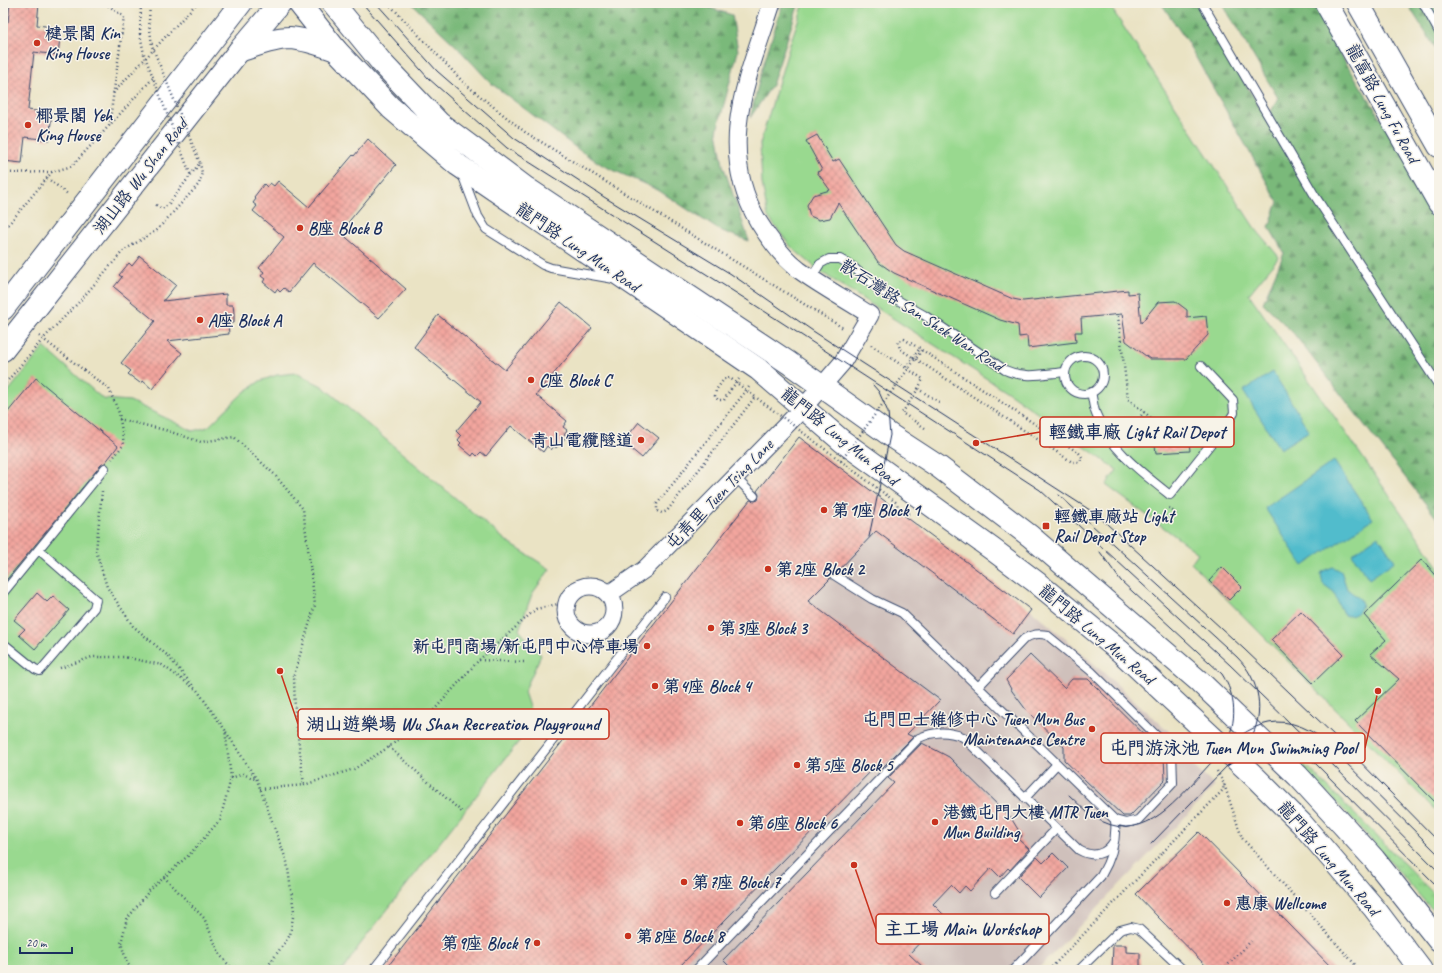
<svg xmlns="http://www.w3.org/2000/svg" width="1442" height="973" font-family="Caveat,'LXGW WenKai TC',sans-serif">
  <defs>
    <pattern id="grass-tufts" width="24" height="20" patternUnits="userSpaceOnUse"><rect width="24" height="20" fill="#99d98f"/><path d="M3 7l-1-3M5 7V3M7 7l1-3M15 17l-1-3M17 17v-4M19 17l1-3" fill="none" stroke="#83bb7e"/></pattern>
    <pattern id="forest-firs" width="22" height="20" patternUnits="userSpaceOnUse"><rect width="22" height="20" fill="#7ab97a"/><path d="M5 1l3.5 6h-7zM16 11l3.5 6h-7z" fill="#639767"/></pattern>
    <pattern id="building-cross-hatch" width="8" height="8" patternUnits="userSpaceOnUse"><rect width="8" height="8" fill="#f3a69e"/><path d="M0 0l8 8M0 8l8-8" fill="none" stroke="#c48884"/></pattern>
  </defs>
  <rect width="100%" height="100%" fill="#f7f3e8"/>
  <filter id="ink" filterUnits="userSpaceOnUse"><feTurbulence type="fractalNoise" baseFrequency=".025" numOctaves="2"/><feDisplacementMap in="SourceGraphic" scale="8" xChannelSelector="R" yChannelSelector="G"/><feConvolveMatrix kernelMatrix="1 2 1 2 8 2 1 2 1" color-interpolation-filters="sRGB"/></filter>
  <filter id="wash" filterUnits="userSpaceOnUse"><feTurbulence type="fractalNoise" baseFrequency=".012" numOctaves="4" result="noise"/><feDisplacementMap in="SourceGraphic" scale="16" xChannelSelector="R" yChannelSelector="G"/><feGaussianBlur stdDeviation="0.9" result="paint"/><feColorMatrix in="noise" values="0 0 0 0 0 0 0 0 0 0 0 0 0 0 0 0 0 1.4 0 .05"/><feComposite in="paint" operator="in"/></filter>
  <g filter="url(#wash)">
    <rect width="100%" height="100%" fill="#eae3c4"/>
    <path fill="#cfc0bb" d="M 799,437 L 1031,610 L 1073,645 L 1184,745 L 1192,765 L 1215,786 L 1037,970 L 385,970 Z"/>
    <path fill="url(#grass-tufts)" stroke="#5a8476" d="M 1295,761 L 1310,769 L 1439,899 L 1439,918 L 1354,820 Z"/>
    <g fill="url(#forest-firs)" stroke="#4a746c">
      <path d="M 411,3 L 710,3 L 710,8 L 732,15 L 738,51 L 717,131 L 723,165 L 749,241 L 719,230 L 658,190 L 604,166 L 579,150 L 492,84 L 456,46 Z"/>
      <path d="M 783,3 L 799,3 L 772,85 L 750,118 L 762,69 Z"/>
      <path d="M 1161,3 L 1196,3 L 1267,119 L 1278,98 L 1222,3 L 1317,3 L 1341,55 L 1439,211 L 1439,521 L 1294,334 L 1263,303 L 1284,253 L 1269,227 L 1278,202 L 1186,40 Z"/>
      <path d="M 1407,3 L 1439,3 L 1439,54 Z"/>
    </g>
    <g fill="#99d98f" stroke="#5a8476">
      <path d="M 804,3 L 1108,3 L 1254,227 L 1279,257 L 1249,294 L 1439,567 L 1439,814 L 1191,563 L 1198,553 L 1106,485 L 1117,470 L 1012,395 L 821,272 L 792,248 L 768,217 L 762,183 L 760,144 L 791,41 Z"/>
      <path d="M 44,347 L 103,399 L 130,401 L 193,431 L 208,427 L 243,393 L 260,381 L 277,375 L 296,373 L 322,386 L 509,543 L 550,569 L 532,594 L 519,630 L 541,655 L 524,692 L 534,722 L 359,946 L 343,970 L 3,970 L 3,398 Z"/>
    </g>
    <g fill="#51bccc" stroke="#367695">
      <path d="M 1273,372 L 1309,431 L 1280,449 L 1243,391 Z"/>
      <path d="M 1334,461 L 1373,519 L 1303,566 L 1265,508 Z"/>
      <path d="M 1378,536 L 1395,561 L 1369,579 L 1352,554 Z"/>
      <path d="M 1333,567 L 1341,571 L 1347,589 L 1360,599 L 1362,604 C 1360,613 1355,616 1346,616 L 1340,608 L 1334,592 L 1323,584 L 1321,574 L 1323,571 Z"/>
    </g>
    <g id="blocks">
      <g fill="url(#building-cross-hatch)">
        <path d="M 10,3 L 39,3 L 37,25 L 61,28 L 58,55 L 34,52 L 28,110 L 52,113 L 49,140 L 25,137 L 22,163 L 3,161 L 3,81 L 6,45 L 3,45 L 3,22 L 8,22 Z"/>
        <path d="M 817,135 L 833,162 L 839,159 L 896,245 L 904,251 L 1013,299 L 1023,301 L 1128,290 L 1128,294 L 1138,293 L 1141,323 L 1158,302 L 1175,301 L 1187,310 L 1187,318 L 1206,316 L 1208,335 L 1186,359 L 1150,359 L 1126,341 L 1122,314 L 1081,318 L 1082,332 L 1075,332 L 1076,342 L 1028,348 L 1027,336 L 1019,337 L 1018,325 L 1000,320 L 894,273 L 878,262 L 838,203 L 830,218 L 819,220 L 810,216 L 807,205 L 813,195 L 830,190 L 817,172 L 822,170 L 806,141 Z"/>
        <path d="M 368,139 L 396,165 L 340,232 L 406,289 L 379,318 L 313,263 L 289,292 L 284,288 L 280,292 L 277,289 L 275,292 L 263,282 L 265,279 L 261,276 L 264,272 L 259,268 L 284,237 L 253,211 L 257,206 L 253,203 L 256,199 L 254,197 L 264,184 L 267,187 L 270,183 L 274,186 L 278,181 L 309,207 L 353,155 L 354,156 Z"/>
        <path d="M 140,256 L 176,285 L 163,301 L 226,294 L 226,305 L 233,305 L 234,313 L 234,323 L 228,323 L 229,334 L 167,341 L 182,353 L 152,389 L 143,381 L 140,383 L 128,374 L 131,371 L 121,363 L 155,321 L 114,287 L 122,277 L 119,275 L 129,263 L 132,266 Z"/>
        <path d="M 561,302 L 592,328 L 536,395 L 567,421 L 563,427 L 567,430 L 564,434 L 567,436 L 556,448 L 554,446 L 551,450 L 547,446 L 543,452 L 511,426 L 486,456 L 481,452 L 477,456 L 474,453 L 472,456 L 459,445 L 461,443 L 458,440 L 461,436 L 456,431 L 481,402 L 414,347 L 438,315 L 505,370 Z"/>
        <path d="M 36,378 L 118,446 L 105,463 L 101,465 L 3,584 L 3,418 Z"/>
        <path d="M 1187,419 L 1190,451 L 1156,453 L 1152,423 Z"/>
        <path d="M 639,422 L 659,438 L 642,458 L 623,442 Z"/>
        <path d="M 799,437 L 1031,610 L 1013,634 L 876,531 L 838,571 L 834,570 L 830,572 L 830,579 L 808,601 L 940,700 L 907,734 L 913,737 L 880,770 L 876,766 L 676,970 L 385,970 L 750,500 L 755,501 L 758,500 L 759,495 L 757,491 Z"/>
        <path d="M 1422,559 L 1439,579 L 1439,806 L 1355,721 L 1399,679 L 1370,654 L 1386,640 L 1364,615 Z"/>
        <path d="M 1222,567 L 1242,587 L 1229,600 L 1209,581 Z"/>
        <path d="M 37,593 L 47,602 L 53,596 L 69,610 L 35,649 L 19,635 L 25,629 L 14,620 Z"/>
        <path d="M 1301,611 L 1343,654 L 1313,683 L 1271,640 Z"/>
        <path d="M 1030,655 L 1064,688 L 1072,679 L 1088,679 L 1164,754 L 1165,780 L 1130,816 L 1123,816 L 1064,760 L 1064,747 L 1027,711 L 1012,691 L 1006,680 Z"/>
        <path d="M 922,743 L 949,757 L 1011,818 L 1022,836 L 1019,840 L 1029,849 L 1010,870 L 1008,868 L 1000,877 L 991,868 L 970,891 L 965,886 L 959,893 L 951,885 L 933,904 L 945,916 L 909,954 L 926,970 L 733,970 L 723,960 L 894,783 L 888,778 Z"/>
        <path d="M 1199,832 L 1334,970 L 1210,970 L 1158,917 L 1136,894 Z"/>
        <path d="M 1053,853 L 1068,868 L 1039,898 L 1018,877 L 1037,857 L 1043,863 Z"/>
        <path d="M 1113,945 L 1126,945 L 1126,952 L 1140,953 L 1140,970 L 1112,970 Z"/>
      </g>
    </g>
  </g>
  <g filter="url(#ink)">
    <use href="#blocks" fill-opacity="0" stroke="#3a4a6d" stroke-width="1"/>
    <g fill="none" stroke-linecap="round" stroke-linejoin="round">
      <g stroke="#3a4a6d" stroke-width="10">
        <g id="service">
          <path d="M 1202,3 L 1315,196 L 1439,386"/>
          <path d="M 1423,3 L 1439,32"/>
          <path d="M 462,174 L 478,216 L 486,229 L 543,265 L 551,268 L 614,279"/>
          <path d="M 811,278 L 820,264 L 829,259 L 840,259 L 852,266 L 878,289 L 924,315 L 1005,370 C 1025,379 1044,374 1065,372"/>
          <circle cx="1084" cy="375" r="19"/>
          <path d="M 1091,392 C 1093,399 1093,407 1096,414 C 1109,448 1142,473 1170,495 L 1229,421 L 1234,413 L 1233,400 L 1201,366"/>
          <path d="M 735,477 L 754,496"/>
          <path d="M 834,575 L 872,599 L 902,613 L 1115,820 L 1126,823 L 1138,820 L 1173,783 L 1172,751 L 1091,671 L 1047,635 C 1038,633 1032,634 1024,639 L 978,687"/>
          <path d="M 3,593 L 105,468"/>
          <path d="M 3,643 L 35,669 L 40,671 L 94,608 L 96,600 L 39,550"/>
          <path d="M 1025,798 L 1057,764"/>
          <path d="M 995,893 L 1056,829"/>
          <path d="M 373,970 L 665,597"/>
          <path d="M 696,970 L 919,738 C 935,731 947,731 963,737 L 1079,850 C 1093,858 1106,855 1114,841"/>
          <path d="M 1013,970 L 1101,876 C 1111,859 1117,840 1115,820"/>
          <path d="M 1079,970 L 1120,930 L 1131,927 L 1139,929 L 1183,970"/>
        </g>
      </g>
      <g stroke="#3a4a6d" stroke-width="19">
        <g id="minor">
          <circle cx="590" cy="610" r="24"/>
          <path d="M 609,594 L 645,569 L 803,408 L 842,363 L 870,315 C 847,300 821,286 799,270 C 782,257 769,239 758,221 C 715,146 748,78 772,3"/>
        </g>
      </g>
      <g stroke="#3a4a6d" stroke-width="24">
        <g id="secondary">
          <path d="M 299,3 L 336,50 L 391,108 L 458,165 L 758,369 L 842,441 L 992,549 L 1036,582 L 1121,652 L 1256,778 L 1302,824 L 1374,908 L 1421,970"/>
          <path d="M 333,3 L 382,63 L 439,123 L 526,188 L 789,363 L 890,435 L 939,467 L 1030,536 L 1200,682 L 1298,776 L 1374,859 L 1439,941"/>
          <path d="M 239,51 C 255,46 273,38 290,38 C 306,39 322,45 336,50"/>
          <path d="M 3,309 L 241,3"/>
          <path d="M 3,350 L 239,51 L 280,3"/>
        </g>
      </g>
      <g stroke="#3a4a6d" stroke-width="24">
        <g id="primary">
          <path d="M 1326,3 L 1439,203"/>
          <path d="M 1358,3 L 1439,146"/>
        </g>
      </g>
      <g stroke="#3a4a6d" stroke-width="2.5" stroke-dasharray="1 3" stroke-linecap="butt">
        <path d="M 105,3 L 124,17 L 109,127"/>
        <path d="M 388,3 L 465,84 L 525,132 L 843,328"/>
        <path d="M 140,34 L 141,3"/>
        <path d="M 113,93 L 197,3"/>
        <path d="M 3,173 L 52,172 L 72,166 L 153,78"/>
        <path d="M 47,178 L 69,195"/>
        <path d="M 156,205 L 162,209 L 168,205 L 199,164"/>
        <path d="M 3,231 L 52,172"/>
        <path d="M 1118,316 L 1128,399 L 1156,422"/>
        <path d="M 39,336 L 109,389 L 119,413 L 124,444 L 112,459"/>
        <path d="M 871,345 L 923,379 L 918,389"/>
        <path d="M 913,357 L 1072,462 L 1080,462 L 1082,457 L 1079,453 L 922,350"/>
        <path d="M 906,367 L 920,348 L 917,347"/>
        <path d="M 3,386 L 43,339 L 80,301 L 123,251 L 157,230 L 199,184 L 202,173 L 200,163"/>
        <path d="M 749,387 L 657,504 L 657,511 L 662,513 L 667,511 L 755,397"/>
        <path d="M 731,389 L 739,379"/>
        <path d="M 119,419 L 165,430 L 201,442 L 234,437 L 274,474 L 303,509 L 315,605 L 294,675 L 295,713 L 304,785"/>
        <path d="M 925,428 L 902,413 L 918,389 L 941,403"/>
        <path d="M 1124,438 L 1144,412"/>
        <path d="M 102,491 L 96,551 L 107,587 L 133,626 L 167,655 L 194,687"/>
        <path d="M 898,508 L 906,514 L 910,513"/>
        <path d="M 1169,508 L 1174,512"/>
        <path d="M 479,660 L 524,662"/>
        <path d="M 60,668 L 92,657 L 124,657 L 162,665 L 197,690 L 225,730 L 231,778 L 220,820 L 190,854 L 149,891 L 127,919 L 121,943 L 127,963 L 133,970"/>
        <path d="M 226,732 L 257,780 L 287,862 L 294,911 L 290,935 L 265,970"/>
        <path d="M 389,747 L 463,813"/>
        <path d="M 1217,771 L 1224,784 L 1242,838 L 1360,970"/>
        <path d="M 231,778 L 243,774 L 257,780"/>
        <path d="M 260,789 L 304,785 L 354,769 L 389,747 L 426,719 L 479,660 L 536,609 L 567,602"/>
        <path d="M 164,877 L 204,918 L 220,955 L 233,970"/>
        <path d="M 1049,970 L 1223,790 L 1224,784"/>
        <path d="M 1223,970 L 1251,941"/>
      </g>
      <use href="#service" stroke="#fff" stroke-width="8"/>
      <use href="#minor" stroke="#fff" stroke-width="17"/>
      <use href="#secondary" stroke="#fff" stroke-width="22"/>
      <use href="#primary" stroke="#fff" stroke-width="22"/>
      <g stroke="#1b2f5e" stroke-width="1">
        <path d="M 362,3 L 428,78 L 507,148 L 744,298 L 1040,490 L 1230,665 L 1320,752 L 1439,872"/>
        <path d="M 376,3 L 437,71 L 514,138 L 604,197 L 731,274 L 813,331 L 1096,514 L 1244,649 L 1336,737 L 1439,842"/>
        <path d="M 1059,495 L 1237,657 C 1260,680 1266,713 1249,742 C 1243,751 1234,759 1226,767"/>
        <path d="M 869,537 L 890,435 L 888,412 L 879,392 L 873,385"/>
        <path d="M 1100,552 L 1121,581 L 1222,674 C 1236,696 1238,721 1225,745"/>
        <path d="M 1069,795 C 1077,802 1084,811 1094,817 C 1185,874 1218,666 1320,737 L 1439,855"/>
        <path d="M 1151,844 L 1226,767 C 1254,746 1286,744 1315,763 L 1439,888"/>
      </g>
      <g stroke="#3a4a6d" stroke-width="2.5" stroke-dasharray="1 3" stroke-linecap="butt">
        <path d="M 150,3 L 149,21 L 152,46 L 200,163"/>
        <path d="M 140,34 L 144,54 L 191,176"/>
        <path d="M 915,359 L 900,349 L 898,342 L 904,339 L 917,347"/>
        <path d="M 731,389 L 724,400 L 718,400 L 715,396 L 716,390 L 724,379 L 730,378 L 897,503 L 898,508"/>
        <path d="M 841,461 L 922,350"/>
      </g>
    </g>
  </g>
  <g fill="#c8321e" stroke="#f7f3e8" stroke-width="1.5">
    <circle cx="37" cy="43" r="4"/>
    <circle cx="28" cy="125" r="4"/>
    <circle cx="300" cy="228" r="4"/>
    <circle cx="200" cy="320" r="4"/>
    <circle cx="531" cy="380" r="4"/>
    <circle cx="641" cy="440" r="4"/>
    <circle cx="824" cy="510" r="4"/>
    <rect x="1042" y="522" width="8" height="8" rx="2"/>
    <circle cx="768" cy="569" r="4"/>
    <circle cx="711" cy="628" r="4"/>
    <circle cx="647" cy="646" r="4"/>
    <circle cx="655" cy="686" r="4"/>
    <circle cx="1092" cy="729" r="4"/>
    <circle cx="797" cy="765" r="4"/>
    <circle cx="935" cy="822" r="4"/>
    <circle cx="740" cy="823" r="4"/>
    <circle cx="684" cy="882" r="4"/>
    <circle cx="1227" cy="903" r="4"/>
    <circle cx="628" cy="936" r="4"/>
    <circle cx="537" cy="943" r="4"/>
  </g>
  <g text-anchor="middle" stroke-width="3" stroke-linejoin="round" paint-order="stroke">
    <g font-size="17" font-weight="bold" fill="#1b2f5e" stroke="#f7f3e8" text-anchor="start">
      <text x="45" y="39">楗景閣 Kin<tspan x="45" dy="20">King House</tspan></text>
      <text x="36" y="121">椰景閣 Yeh<tspan x="36" dy="20">King House</tspan></text>
      <text x="308" y="234">B座 Block B</text>
      <text x="208" y="326">A座 Block A</text>
      <text x="539" y="386">C座 Block C</text>
      <text x="633" y="446" text-anchor="end">青山電纜隧道</text>
      <text x="832" y="516">第1座 Block 1</text>
      <text x="1054" y="522">輕鐵車廠站 Light<tspan x="1054" dy="20">Rail Depot Stop</tspan></text>
      <text x="776" y="575">第2座 Block 2</text>
      <text x="719" y="634">第3座 Block 3</text>
      <text x="639" y="652" text-anchor="end">新屯門商場/新屯門中心停車場</text>
      <text x="663" y="692">第4座 Block 4</text>
      <text x="1084" y="725" text-anchor="end">屯門巴士維修中心 Tuen Mun Bus<tspan x="1084" dy="20">Maintenance Centre</tspan></text>
      <text x="805" y="771">第5座 Block 5</text>
      <text x="943" y="818">港鐵屯門大樓 MTR Tuen<tspan x="943" dy="20">Mun Building</tspan></text>
      <text x="748" y="829">第6座 Block 6</text>
      <text x="692" y="888">第7座 Block 7</text>
      <text x="1235" y="909">惠康 Wellcome</text>
      <text x="636" y="942">第8座 Block 8</text>
      <text x="529" y="949" text-anchor="end">第9座 Block 9</text>
    </g>
    <g font-size="17" fill="#1b2f5e" stroke="#f7f3e8">
      <text transform="translate(1383 103) rotate(61)" y="6">龍富路 Lung Fu Road</text>
      <text transform="translate(140 176) rotate(-52)" y="6">湖山路 Wu Shan Road</text>
      <text transform="translate(578 247) rotate(34)" y="6">龍門路 Lung Mun Road</text>
      <text transform="translate(922 315) rotate(33)" y="6">散石灣路 San Shek Wan Road</text>
      <text transform="translate(840 436) rotate(39)" y="6">龍門路 Lung Mun Road</text>
      <text transform="translate(719 494) rotate(-46)" y="6">屯青里 Tuen Tsing Lane</text>
      <text transform="translate(1097 634) rotate(40)" y="6">龍門路 Lung Mun Road</text>
      <text transform="translate(1329 858) rotate(49)" y="6">龍門路 Lung Mun Road</text>
    </g>
  </g>
  <path fill="none" stroke="#c8321e" stroke-width="1.5" d="M976 443L1040 432M280 671L298 724M1378 691L1365 748M854 865L876 929"/>
  <g fill="#c8321e" stroke="#f7f3e8" stroke-width="1.5">
    <circle cx="976" cy="443" r="4"/>
    <circle cx="280" cy="671" r="4"/>
    <circle cx="1378" cy="691" r="4"/>
    <circle cx="854" cy="865" r="4"/>
  </g>
  <g fill="#f7f3e8" stroke="#c8321e" stroke-width="1.5">
    <rect x="1040" y="417" width="194" height="30" rx="4"/>
    <rect x="298" y="709" width="311" height="30" rx="4"/>
    <rect x="1101" y="733" width="264" height="30" rx="4"/>
    <rect x="876" y="914" width="173" height="30" rx="4"/>
  </g>
  <g font-size="18" text-anchor="middle" font-weight="bold" fill="#1b2f5e">
    <text x="1137" y="438">輕鐵車廠 Light Rail Depot</text>
    <text x="453" y="730">湖山遊樂場 Wu Shan Recreation Playground</text>
    <text x="1233" y="754">屯門游泳池 Tuen Mun Swimming Pool</text>
    <text x="963" y="935">主工場 Main Workshop</text>
  </g>
  <rect width="1442" height="973" fill="none" stroke="#f7f3e8" stroke-width="16"/>
  <path d="M20 947v6h52v-6" fill="none" stroke="#1b2f5e" stroke-width="2"/>
  <text x="26" y="947" font-size="12" fill="#1b2f5e" stroke="#f7f3e8" stroke-width="3" paint-order="stroke">20 m</text>
</svg>
